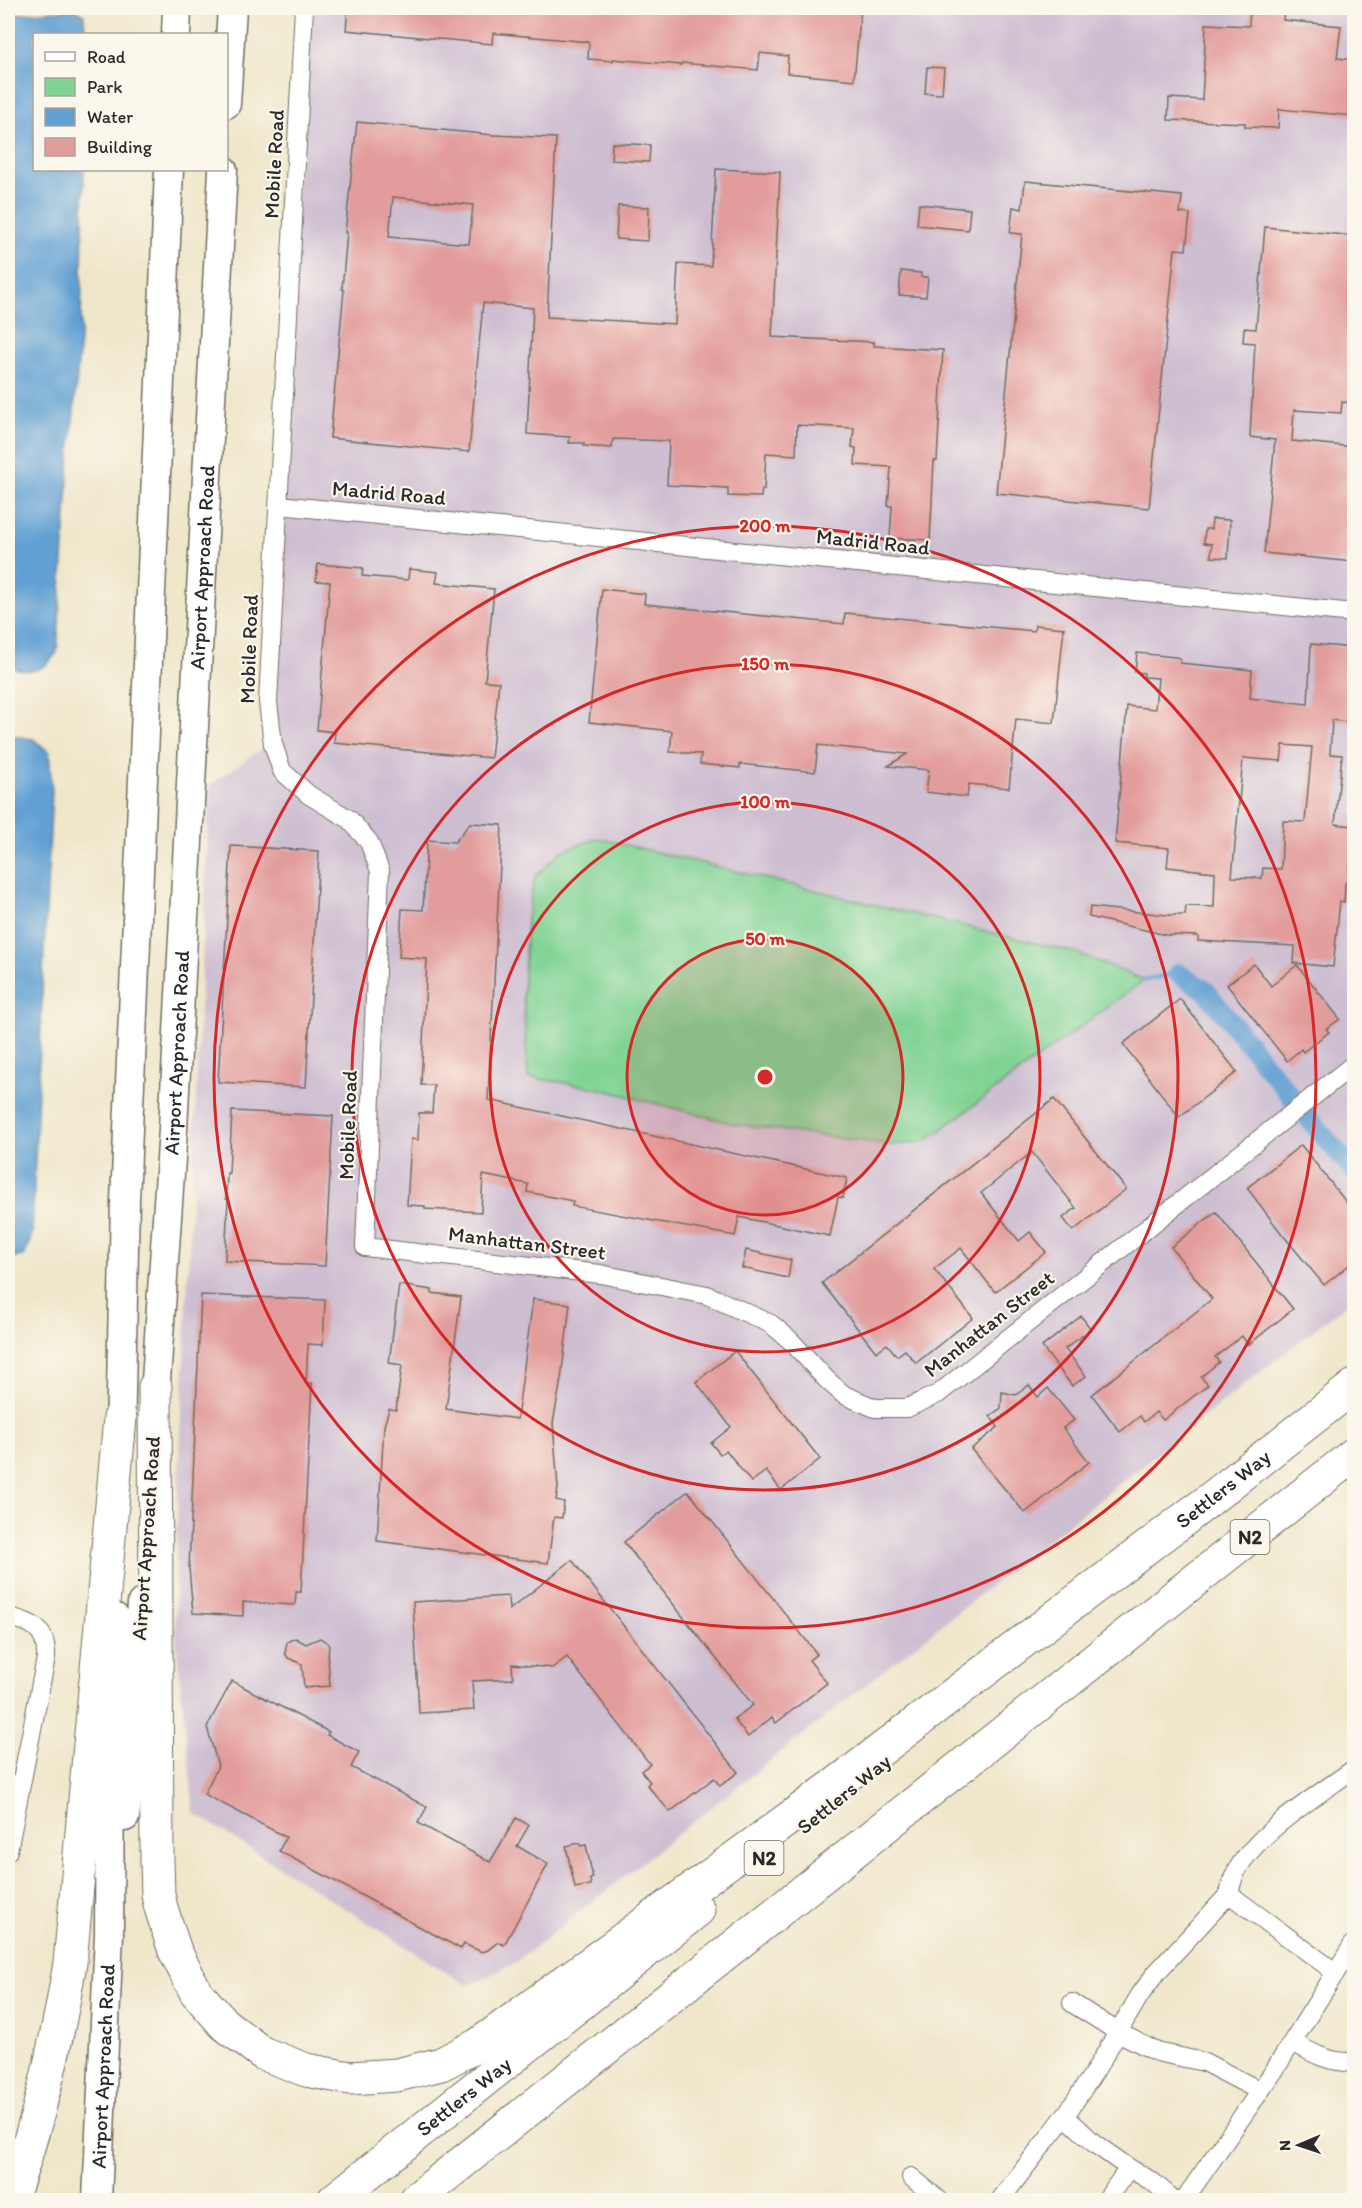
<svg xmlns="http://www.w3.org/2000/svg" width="1362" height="2208" font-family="Itim,sans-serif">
  <rect width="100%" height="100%" fill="#fbf7ec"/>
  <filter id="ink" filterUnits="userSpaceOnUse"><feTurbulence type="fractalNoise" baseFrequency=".0167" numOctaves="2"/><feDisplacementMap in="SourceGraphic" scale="12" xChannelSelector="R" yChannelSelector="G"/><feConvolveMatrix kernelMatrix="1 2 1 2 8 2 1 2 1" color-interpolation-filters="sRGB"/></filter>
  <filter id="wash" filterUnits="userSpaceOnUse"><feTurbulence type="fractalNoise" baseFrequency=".008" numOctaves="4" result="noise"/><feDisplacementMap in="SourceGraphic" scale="24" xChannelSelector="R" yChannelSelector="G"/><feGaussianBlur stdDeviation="1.35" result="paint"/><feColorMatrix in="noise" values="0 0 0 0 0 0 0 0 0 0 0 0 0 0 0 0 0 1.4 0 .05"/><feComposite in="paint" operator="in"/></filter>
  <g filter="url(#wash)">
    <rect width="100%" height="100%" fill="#f0e7cb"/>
    <path fill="#cebed1" d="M 306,8 L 1354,8 L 1354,1298 L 515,1963 L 468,1986 L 194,1813 L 175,1631 L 176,1542 L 210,785 L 271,742 Z"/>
    <path fill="#81d394" stroke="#567f60" stroke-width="1.5" d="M 597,838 L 1077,953 L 1144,980 L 924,1142 L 889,1145 L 734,1124 L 597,1088 L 528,1077 L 523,993 L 527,918 L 535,877 L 562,851 Z"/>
    <g fill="#62a0d3" stroke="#46667f" stroke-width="1.5">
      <path d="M 75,9 L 84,15 L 85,34 L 34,34 L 34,170 L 84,170 L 81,328 L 69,468 L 57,652 C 41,675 33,672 8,667 L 8,15 Z"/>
      <path d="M 8,735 L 33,739 L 49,752 L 52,791 L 43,972 L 32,1234 L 25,1255 L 8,1259 Z"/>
    </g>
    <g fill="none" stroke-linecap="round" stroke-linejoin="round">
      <path stroke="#62a0d3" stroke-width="5" d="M 1144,980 L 1178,973"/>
      <path stroke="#62a0d3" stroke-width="20" d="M 1178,973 L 1206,991 L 1314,1125 L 1354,1171"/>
    </g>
    <g id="blocks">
      <g fill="#e29c9b" fill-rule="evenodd">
        <path d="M 348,8 L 861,8 L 854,80 L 787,73 L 788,56 L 760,53 L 758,70 L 682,63 L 681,65 L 613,59 L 613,61 L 588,59 L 589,42 L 493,33 L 492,44 L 346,30 Z"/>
        <path d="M 1250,8 L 1284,8 L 1283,20 L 1341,26 L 1337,58 L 1354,60 L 1354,116 L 1279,109 L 1278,128 L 1245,127 L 1245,123 L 1168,120 L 1169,98 L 1202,100 L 1206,24 L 1249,26 Z"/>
        <path d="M 927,67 L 944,68 L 942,94 L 925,93 Z"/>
        <path d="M 357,122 L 494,135 L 556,138 L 547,317 L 675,324 L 678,264 L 711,266 L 716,169 L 780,172 L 772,337 L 874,342 L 874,346 L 943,350 L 937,461 L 934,461 L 930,540 L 890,538 L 892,506 L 888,506 L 891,467 L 855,465 L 856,448 L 852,447 L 854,428 L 797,425 L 796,455 L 766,453 L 764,490 L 762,489 L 761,497 L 728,496 L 728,488 L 667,485 L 669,441 L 613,439 L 612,448 L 584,446 L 584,443 L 569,443 L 570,437 L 527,434 L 533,308 L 483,303 L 469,452 L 330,438 L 344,290 L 342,289 L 347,233 L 345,233 ZM 393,197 L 473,205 L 469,244 L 389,237 Z"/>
        <path d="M 612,143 L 650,145 L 649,162 L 611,160 Z"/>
        <path d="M 1025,181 L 1182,196 L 1180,213 L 1190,214 L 1186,250 L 1175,249 L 1149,508 L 996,493 L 1022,234 L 1010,233 L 1013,207 L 1022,209 Z"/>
        <path d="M 919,204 L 970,209 L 968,230 L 917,225 Z"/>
        <path d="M 618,206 L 649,207 L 648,241 L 616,239 Z"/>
        <path d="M 1265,227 L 1354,236 L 1354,403 L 1342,402 L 1341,413 L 1294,410 L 1292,441 L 1354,447 L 1354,562 L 1264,553 L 1275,440 L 1250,437 L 1255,343 L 1243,342 L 1244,328 L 1256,329 Z"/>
        <path d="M 901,271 L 921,273 L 921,277 L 928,277 L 926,297 L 899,295 Z"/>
        <path d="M 1212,519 L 1230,520 L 1228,558 L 1211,557 L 1212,544 L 1204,543 L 1205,529 L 1211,529 Z"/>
        <path d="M 318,564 L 363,568 L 362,576 L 408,580 L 409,569 L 438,572 L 436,583 L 494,589 L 485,681 L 499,682 L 491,758 L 334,743 L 335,732 L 317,730 L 330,582 L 316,581 Z"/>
        <path d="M 602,589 L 645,594 L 644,604 L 844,624 L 845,613 L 1034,631 L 1035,625 L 1064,628 L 1054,723 L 1016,719 L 1009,788 L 969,784 L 967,797 L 926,792 L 929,770 L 888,766 L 907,754 L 818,745 L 815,772 L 740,764 L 740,768 L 700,764 L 701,754 L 670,752 L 672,731 L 589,722 Z"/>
        <path d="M 1311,644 L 1354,648 L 1354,723 L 1332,720 L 1330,754 L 1342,755 L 1335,824 L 1354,826 L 1354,854 L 1351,854 L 1348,883 L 1345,883 L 1344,902 L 1340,901 L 1333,967 L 1294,963 L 1295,946 L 1198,941 L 1198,936 L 1166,935 L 1089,917 L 1090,907 L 1167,915 L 1185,915 L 1186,906 L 1214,907 L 1215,872 L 1167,867 L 1169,848 L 1115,843 L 1127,706 L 1155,709 L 1158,678 L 1144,677 L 1144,673 L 1135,672 L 1137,653 L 1175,657 L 1180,658 L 1180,663 L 1252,670 L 1250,698 L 1308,704 ZM 1283,745 L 1312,747 L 1305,822 L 1283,821 L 1281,869 L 1263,868 L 1262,878 L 1232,877 L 1243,758 L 1281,761 Z"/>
        <path d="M 470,823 L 502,825 L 488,1100 L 847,1178 L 843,1198 L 838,1197 L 830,1236 L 739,1217 L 735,1236 L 572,1206 L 573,1201 L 527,1192 L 528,1184 L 483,1175 L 481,1212 L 425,1209 L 425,1206 L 407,1205 L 411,1139 L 418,1140 L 419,1113 L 432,1113 L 434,1085 L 421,1085 L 427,959 L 399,957 L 402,909 L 423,910 L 427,840 L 455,842 Z"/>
        <path d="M 231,846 L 319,851 L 306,1087 L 218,1082 Z"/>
        <path d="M 1254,964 L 1271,986 L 1297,965 L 1340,1019 L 1326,1029 L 1329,1032 L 1303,1052 L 1301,1049 L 1287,1061 L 1227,985 Z"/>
        <path d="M 1180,999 L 1237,1072 L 1179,1117 L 1123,1044 Z"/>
        <path d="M 1054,1099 L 1126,1189 L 1073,1231 L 1063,1218 L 1076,1208 L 1032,1152 L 981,1193 L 1019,1241 L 1030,1232 L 1046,1252 L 995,1292 L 961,1248 L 934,1269 L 973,1318 L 916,1363 L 905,1350 L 897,1356 L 887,1344 L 876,1352 L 822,1283 Z"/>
        <path d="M 232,1111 L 333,1116 L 325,1266 L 225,1261 L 228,1199 L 226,1199 L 227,1173 L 229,1173 Z"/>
        <path d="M 1301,1145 L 1354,1212 L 1354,1261 L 1324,1285 L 1282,1234 L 1247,1188 Z"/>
        <path d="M 1216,1212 L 1293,1309 L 1248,1345 L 1242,1336 L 1215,1357 L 1219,1362 L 1201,1377 L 1208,1385 L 1163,1420 L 1156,1412 L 1144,1422 L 1140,1416 L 1120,1432 L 1092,1395 L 1212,1299 L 1171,1247 Z"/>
        <path d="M 746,1250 L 791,1260 L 788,1278 L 742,1268 Z"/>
        <path d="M 399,1285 L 432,1290 L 432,1293 L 461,1297 L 446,1409 L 517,1419 L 533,1299 L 570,1304 L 561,1380 L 553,1423 L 558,1488 L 556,1500 L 564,1502 L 562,1518 L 554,1517 L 548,1563 L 377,1541 L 384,1426 L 389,1409 L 396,1410 L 402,1365 L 389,1363 Z"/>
        <path d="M 201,1295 L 325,1300 L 323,1345 L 308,1344 L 306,1383 L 312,1383 L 301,1592 L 296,1592 L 295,1605 L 243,1602 L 243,1616 L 193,1613 L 189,1568 Z"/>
        <path d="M 1081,1316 L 1091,1329 L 1065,1349 L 1086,1376 L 1072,1386 L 1042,1347 Z"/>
        <path d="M 735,1351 L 820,1459 L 781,1490 L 766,1471 L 751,1482 L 726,1450 L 720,1454 L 711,1443 L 731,1427 L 696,1382 Z"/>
        <path d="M 1029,1385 L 1038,1397 L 1048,1388 L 1074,1420 L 1063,1428 L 1089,1462 L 1025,1513 L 971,1449 L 998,1427 L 990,1416 L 1001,1408 L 1002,1392 L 1016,1395 Z"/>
        <path d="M 688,1491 L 817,1654 L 809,1660 L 827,1683 L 776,1723 L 772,1717 L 748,1737 L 734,1719 L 753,1705 L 624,1542 Z"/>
        <path d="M 572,1560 L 738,1772 L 720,1786 L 714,1778 L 670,1812 L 647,1785 L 650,1782 L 641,1771 L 650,1764 L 567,1657 L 552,1668 L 512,1664 L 513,1679 L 472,1681 L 474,1710 L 419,1713 L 413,1602 L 508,1596 L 509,1610 Z"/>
        <path d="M 295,1638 L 306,1644 L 320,1638 L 329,1644 L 328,1659 L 330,1686 L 304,1688 L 302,1664 L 288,1658 L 285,1653 L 287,1642 Z"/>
        <path d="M 232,1681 L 329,1732 L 327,1735 L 359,1752 L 351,1767 L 427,1807 L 418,1823 L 490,1862 L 516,1818 L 529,1825 L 517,1846 L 548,1864 L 504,1945 L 498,1942 L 488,1950 L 482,1952 L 464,1944 L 461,1949 L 279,1851 L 286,1837 L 204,1794 L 218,1766 L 207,1727 Z"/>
        <path d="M 580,1843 L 581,1846 L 586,1845 L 593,1878 L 590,1879 L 591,1885 L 575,1888 L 566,1846 Z"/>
      </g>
    </g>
  </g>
  <g filter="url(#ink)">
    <use href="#blocks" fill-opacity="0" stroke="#706d63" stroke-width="1.5"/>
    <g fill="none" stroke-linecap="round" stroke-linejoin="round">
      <g stroke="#706d63" stroke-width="20">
        <g id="street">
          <path d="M 304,8 L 268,702 L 273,744 L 282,771 L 309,795 L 349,819 L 369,842 L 380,871 L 365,1247 L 600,1274 L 707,1295 L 771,1324 L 790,1340 L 827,1380 L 844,1395 L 875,1408 L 907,1408 L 938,1394 L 1354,1064"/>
          <path d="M 279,505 L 1354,613"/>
          <path d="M 8,1617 C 33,1622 47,1629 46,1658 L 8,1851"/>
          <path d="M 1229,1894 L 1335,1972"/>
          <path d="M 1072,2003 L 1118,2032 L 1157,2052 L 1204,2062 L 1260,2091"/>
          <path d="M 1293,2042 C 1313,2054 1330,2063 1354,2062"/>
          <path d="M 1065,2116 L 1095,2144 L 1129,2168"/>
          <path d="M 911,2177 L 939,2200"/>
          <path d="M 1000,2200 L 1065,2116 L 1095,2071 L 1140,1995 L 1156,1973 L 1229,1894 C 1231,1887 1232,1879 1236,1872 C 1255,1834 1319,1794 1354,1769"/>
          <path d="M 1106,2200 L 1129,2168 L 1153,2182 L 1174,2200"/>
          <path d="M 1184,2200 L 1274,2071 L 1354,1943"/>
        </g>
      </g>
      <g stroke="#706d63" stroke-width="31">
        <g id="primary">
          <path d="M 176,34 L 177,8"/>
          <path d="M 226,104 L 232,8"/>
          <path id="s1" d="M 154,1410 L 173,1129 L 223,170"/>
          <path d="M 120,1440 L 125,1201 L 169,170"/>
          <path d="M 125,1817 L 132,1764 L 142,1603"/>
          <path id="s2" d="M 97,2200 L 109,1934 L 110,1759 L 116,1618"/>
        </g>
      </g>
      <g stroke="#706d63" stroke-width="35">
        <g id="highway">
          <path d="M 155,1387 L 157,1862 L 158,1894 L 161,1908 L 175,1951 L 196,1992 L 224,2024 L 262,2053 L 306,2070 L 350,2078 L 397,2075 L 441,2064 L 478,2045 L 832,1787 L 1193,1512"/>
          <path id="s3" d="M 1176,1526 L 1354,1386"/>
          <path d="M 11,2200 C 38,2123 57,2044 70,1963 L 120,1418"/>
          <path id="s4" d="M 334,2200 L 698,1910"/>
          <path d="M 415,2200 L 1354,1454"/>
        </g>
      </g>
      <use href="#street" stroke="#fff" stroke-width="18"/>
      <use href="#primary" stroke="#fff" stroke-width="28"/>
      <use href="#highway" stroke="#fff" stroke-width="33"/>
    </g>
  </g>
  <circle cx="765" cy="1077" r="138" fill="#d62828" fill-opacity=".12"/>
  <g fill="none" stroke="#d62828" stroke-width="3">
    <circle cx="765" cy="1077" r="138"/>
    <circle cx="765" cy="1077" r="275"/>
    <circle cx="765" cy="1077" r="413"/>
    <circle cx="765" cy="1077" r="551"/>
  </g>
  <g text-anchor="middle" stroke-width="4.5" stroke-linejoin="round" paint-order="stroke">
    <g fill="#fbf7ec" stroke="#696865" stroke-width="1.5">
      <rect x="1230.5" y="1520" width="39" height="34" rx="4.5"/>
      <rect x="744.5" y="1841" width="39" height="34" rx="4.5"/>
    </g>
    <g font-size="20" font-weight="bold" fill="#2b2b2b">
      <text x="1250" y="1544">N2</text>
      <text x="764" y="1865">N2</text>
    </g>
    <g font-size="21" fill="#2b2b2b" stroke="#fbf7ec">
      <text transform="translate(274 164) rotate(-87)" y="7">Mobile Road</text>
      <text transform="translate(389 493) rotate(5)" y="7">Madrid Road</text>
      <text transform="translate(873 542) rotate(6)" y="7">Madrid Road</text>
      <text dy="7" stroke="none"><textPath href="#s1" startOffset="844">Airport Approach Road</textPath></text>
      <text transform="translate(249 649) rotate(-88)" y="7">Mobile Road</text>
      <text dy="7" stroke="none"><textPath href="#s1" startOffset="358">Airport Approach Road</textPath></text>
      <text transform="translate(348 1125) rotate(-88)" y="7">Mobile Road</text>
      <text transform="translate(527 1243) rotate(7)" y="7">Manhattan Street</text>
      <text transform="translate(989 1324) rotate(-38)" y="7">Manhattan Street</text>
      <text dy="7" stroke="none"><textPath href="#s3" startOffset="60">Settlers Way</textPath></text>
      <text transform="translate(146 1538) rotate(-86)" y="7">Airport Approach Road</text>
      <text transform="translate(844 1794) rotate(-39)" y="7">Settlers Way</text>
      <text dy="7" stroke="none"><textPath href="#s2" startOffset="134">Airport Approach Road</textPath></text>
      <text dy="7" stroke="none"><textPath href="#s4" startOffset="166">Settlers Way</textPath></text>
    </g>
  </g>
  <circle cx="765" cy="1077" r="9" fill="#d62828" stroke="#fbf7ec" stroke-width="3"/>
  <g font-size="18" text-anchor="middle" font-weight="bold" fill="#d62828" stroke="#fbf7ec" stroke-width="4.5" stroke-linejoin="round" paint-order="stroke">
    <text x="765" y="532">200 m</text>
    <text x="765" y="670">150 m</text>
    <text x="765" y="808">100 m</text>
    <text x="765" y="945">50 m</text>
  </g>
  <rect width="1362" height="2208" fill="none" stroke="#fbf7ec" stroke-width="30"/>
  <rect x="33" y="33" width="195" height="138" fill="#fbf7ec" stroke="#a8a59f" stroke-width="1.5"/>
  <rect x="45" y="52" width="30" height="9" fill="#ffffff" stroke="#a8a59f" stroke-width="1.5"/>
  <text x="87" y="63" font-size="18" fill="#2b2b2b">Road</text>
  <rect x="45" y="78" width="30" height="18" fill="#81d394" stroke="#a8a59f" stroke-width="1.5"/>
  <text x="87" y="93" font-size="18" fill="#2b2b2b">Park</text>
  <rect x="45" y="108" width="30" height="18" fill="#62a0d3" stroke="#a8a59f" stroke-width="1.5"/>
  <text x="87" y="123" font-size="18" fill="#2b2b2b">Water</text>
  <rect x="45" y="138" width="30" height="18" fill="#e29c9b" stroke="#a8a59f" stroke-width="1.5"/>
  <text x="87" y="153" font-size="18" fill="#2b2b2b">Building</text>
  <g transform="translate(1299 2145) rotate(268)" stroke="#fbf7ec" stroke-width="4.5" paint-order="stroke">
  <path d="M0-4.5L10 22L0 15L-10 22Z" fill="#2b2b2b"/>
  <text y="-9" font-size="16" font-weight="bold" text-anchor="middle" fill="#2b2b2b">N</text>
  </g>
</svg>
